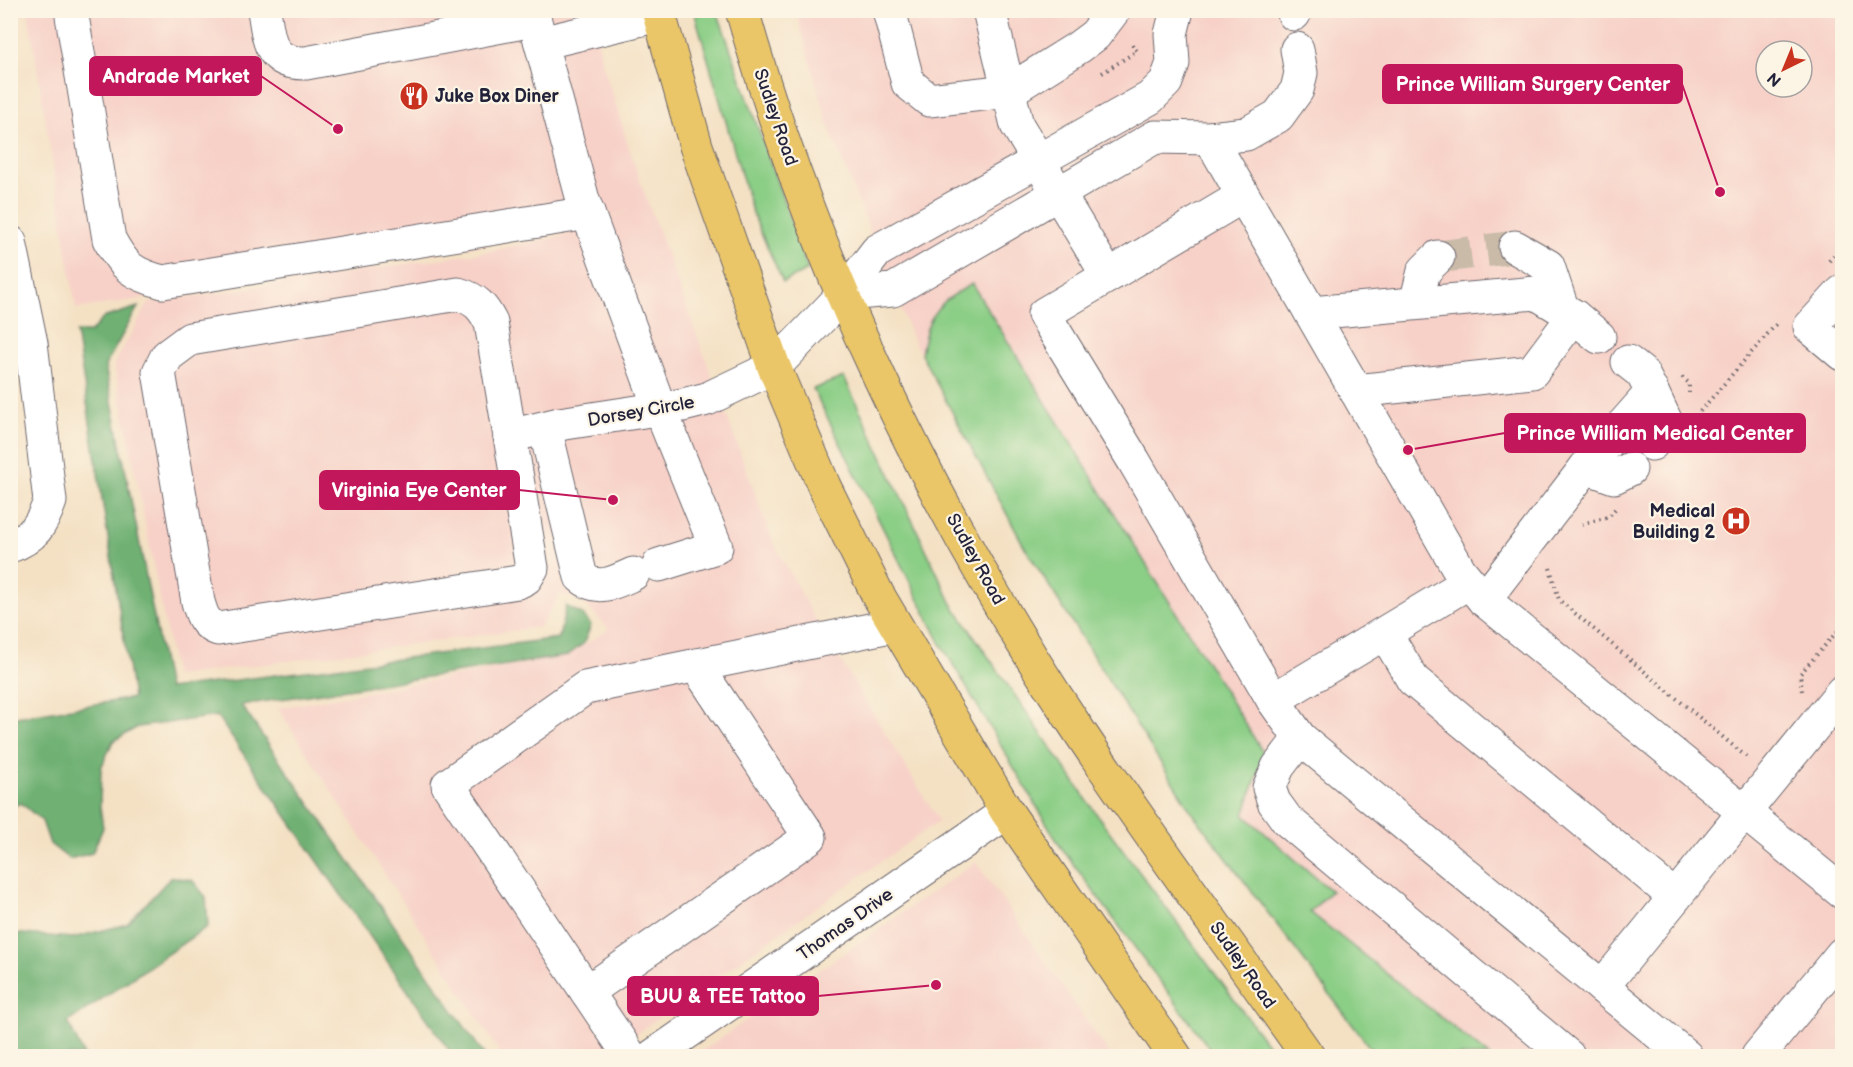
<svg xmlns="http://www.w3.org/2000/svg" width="1853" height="1067" font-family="'Balsamiq Sans',sans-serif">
  <rect width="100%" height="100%" fill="#fcf5e5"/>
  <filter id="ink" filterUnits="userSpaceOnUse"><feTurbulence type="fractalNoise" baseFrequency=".0167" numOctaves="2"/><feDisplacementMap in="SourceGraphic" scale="12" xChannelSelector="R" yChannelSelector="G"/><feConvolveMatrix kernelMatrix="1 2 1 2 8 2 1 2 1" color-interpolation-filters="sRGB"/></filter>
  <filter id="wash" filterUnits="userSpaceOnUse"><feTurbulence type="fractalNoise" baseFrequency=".008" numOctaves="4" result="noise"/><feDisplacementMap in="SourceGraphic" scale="24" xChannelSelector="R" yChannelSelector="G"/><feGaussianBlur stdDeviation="1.35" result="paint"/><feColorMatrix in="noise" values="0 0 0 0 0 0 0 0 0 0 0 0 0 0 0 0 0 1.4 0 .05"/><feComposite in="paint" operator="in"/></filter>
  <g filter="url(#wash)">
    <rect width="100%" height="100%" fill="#f4e1c4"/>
    <g fill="#f7d1c8" fill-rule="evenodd">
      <path d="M 28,11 L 591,11 L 602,61 L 637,173 L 773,542 L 814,617 L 939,821 L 604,1056 L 502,1056 L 278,708 L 567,656 L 609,629 L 580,600 L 560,594 L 540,627 L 175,676 L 114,364 L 149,303 L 485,252 L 588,230 L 632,209 L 578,230 L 76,309 Z"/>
      <path d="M 796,11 L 1842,11 L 1842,1056 L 1376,1056 L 1191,811 L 1024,546 L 914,342 L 827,122 ZM 1766,51 L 1802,51 L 1802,87 L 1766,87 Z"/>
      <path d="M 976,862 L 1111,1056 L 695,1056 Z"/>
    </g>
    <g fill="#8bce86" stroke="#567860" stroke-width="1.5">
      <path d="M 694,11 L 717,11 L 808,270 L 783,282 L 753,215 Z"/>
      <path d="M 972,284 L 1264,754 L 1244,815 L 1331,891 L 1310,912 L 1489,1056 L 1376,1056 L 1191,811 L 1024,546 L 921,354 C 929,312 935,305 972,284 Z"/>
      <path d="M 844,377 L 952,604 L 1100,819 L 1276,1056 L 1215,1056 L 1060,846 L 941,644 L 813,389 Z"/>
    </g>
    <g fill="#70b173" stroke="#496a57" stroke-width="1.5">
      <path d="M 138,307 L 105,366 L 168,689 L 559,638 L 566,606 L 582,614 L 591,625 L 584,643 L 567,656 L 241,705 L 485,1056 L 453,1056 L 217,716 L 138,727 L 113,741 L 101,768 L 100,806 L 103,828 L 92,853 L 69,859 L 50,844 L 42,821 L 21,803 L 11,807 L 11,718 L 133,698 L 76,332 L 91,332 L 103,318 Z"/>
      <path d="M 171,877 L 192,880 L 206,897 L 208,926 L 68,1022 L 84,1056 L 11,1056 L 11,933 L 73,938 L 127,924 Z"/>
    </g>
  </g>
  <g filter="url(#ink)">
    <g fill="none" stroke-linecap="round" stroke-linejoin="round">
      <path stroke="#cabba9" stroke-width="33" stroke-dasharray="33 16" stroke-linecap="butt" d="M 1438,257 L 1515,247"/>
      <g stroke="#6c656b" stroke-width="35">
        <g id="minor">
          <path d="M 71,10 L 109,239 C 124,267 132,274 163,282 L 588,213"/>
          <path d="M 264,10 C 269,41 269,64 306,63 L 534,20"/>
          <path d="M 532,10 L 583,200 L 660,409 L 716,547 L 659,565"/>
          <path d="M 889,10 L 908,83 L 929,100 L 1009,91 L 1079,47 L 1095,35 L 1114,10"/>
          <path d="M 989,10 L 1017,125 L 1108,276"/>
          <path d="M 1293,10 L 1294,14"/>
          <path d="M 541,43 L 659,15"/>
          <path d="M 1210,138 L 1460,571 L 1484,600 L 1842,892"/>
          <path d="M 1243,196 L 1044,314 L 1134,461 L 1273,700 L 1469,582"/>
          <path d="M 10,242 L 31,343 L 50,501 C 42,524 34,538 10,546"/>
          <path d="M 1515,247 L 1548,266 L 1562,308"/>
          <path d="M 1842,292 L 1810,327 L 1842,354"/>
          <path d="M 458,294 C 476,299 483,307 491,323 L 532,568 L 526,578 L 518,582 L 218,629 C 204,624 202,615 198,602 L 159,372 L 167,356 L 190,339 Z"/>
          <path d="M 844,294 L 893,290 L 1155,137 L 1210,138 L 1246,134 L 1278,116 L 1297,90 L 1301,73 L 1297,49"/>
          <path d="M 1416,303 L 1424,271 L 1438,257"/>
          <path d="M 1311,313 L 1536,293 L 1574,316 L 1599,337"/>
          <path d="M 1356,391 L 1532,372 L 1574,316"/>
          <path d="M 1652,392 L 1667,424 L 1652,444"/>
          <path d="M 545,428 L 581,577 C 598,592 615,582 633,574"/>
          <path d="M 510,436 L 559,424 L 683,405 L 707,399 L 774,367 L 844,294 L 877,251 L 1150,98 L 1166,82 L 1173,63 L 1171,34 L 1177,10"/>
          <path d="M 1586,467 L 1614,477 L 1630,469"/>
          <path d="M 1484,600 L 1586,467 L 1652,392 L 1642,373 L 1628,362"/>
          <path d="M 1385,633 L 1413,680 L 1675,897"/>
          <path d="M 1273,700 L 1300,738 L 1686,1056"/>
          <path d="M 1300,738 L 1278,767 L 1269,788 L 1274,802 L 1287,820 L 1568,1056"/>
          <path d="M 1602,987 L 1842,692"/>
          <path d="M 587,992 L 810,837 L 696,665"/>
          <path d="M 630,1056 L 448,785 L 585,688 L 895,625"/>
          <path d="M 653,1056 L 1007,812"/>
          <path d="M 1758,1056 L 1842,954"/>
        </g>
      </g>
      <g stroke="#6c656b" stroke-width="35">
        <g id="major">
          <path d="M 658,10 L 696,146 L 774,367 L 824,486 L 878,595 L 1007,812 L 1175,1056"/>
          <path d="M 742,10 C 812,259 930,506 1073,722 C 1148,835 1230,945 1308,1056"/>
        </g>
      </g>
      <g stroke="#6c656b" stroke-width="4" stroke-dasharray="1.5 4.5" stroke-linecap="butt">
        <path d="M 1102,73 L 1137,51 L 1130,42"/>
        <path d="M 1829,261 L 1842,246"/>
        <path d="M 1682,377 L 1689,383 L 1689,393"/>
        <path d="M 1696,416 L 1778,322"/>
        <path d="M 1582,524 L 1608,517 L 1615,509"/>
        <path d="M 1550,568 L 1559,600 L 1749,759"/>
        <path d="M 1802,691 L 1800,674 L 1842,626"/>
      </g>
      <use href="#minor" stroke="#fff" stroke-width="33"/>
      <use href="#major" stroke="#eac669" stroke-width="33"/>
    </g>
  </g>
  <defs>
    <g id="restaurant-disc" transform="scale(1.5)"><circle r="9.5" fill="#c8321e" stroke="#fcf5e5"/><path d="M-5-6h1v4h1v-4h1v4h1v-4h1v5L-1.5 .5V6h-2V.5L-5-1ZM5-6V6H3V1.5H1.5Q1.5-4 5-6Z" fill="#fff"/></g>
    <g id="hospital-disc" transform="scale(1.5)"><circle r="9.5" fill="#c8321e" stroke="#fcf5e5"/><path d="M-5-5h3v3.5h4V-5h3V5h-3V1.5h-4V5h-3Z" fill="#fff"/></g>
  </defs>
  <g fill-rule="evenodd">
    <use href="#restaurant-disc" x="414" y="96"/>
    <use href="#hospital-disc" x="1736" y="521"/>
  </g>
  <g text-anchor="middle" stroke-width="4.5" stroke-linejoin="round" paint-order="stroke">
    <g font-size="18" font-weight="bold" fill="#22223b" stroke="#fcf5e5" text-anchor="start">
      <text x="435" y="102">Juke Box Diner</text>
      <text x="1715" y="517" text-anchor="end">Medical<tspan x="1715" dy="21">Building 2</tspan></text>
    </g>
    <g font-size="18" fill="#22223b" stroke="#fcf5e5">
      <text transform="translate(776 117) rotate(71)" y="6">Sudley Road</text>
      <text transform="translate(641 411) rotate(-10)" y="6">Dorsey Circle</text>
      <text transform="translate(976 559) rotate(61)" y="6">Sudley Road</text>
      <text transform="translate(845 924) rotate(-35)" y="6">Thomas Drive</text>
      <text transform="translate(1243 965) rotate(55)" y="6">Sudley Road</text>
    </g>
  </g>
  <path fill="none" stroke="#c2185b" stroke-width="2" d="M338 129L261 76M1720 192L1682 84M1408 450L1505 433M613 500L519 490M936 985L818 996"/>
  <g fill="#c2185b" stroke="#fcf5e5" stroke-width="2">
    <circle cx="338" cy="129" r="6"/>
    <circle cx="1720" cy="192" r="6"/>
    <circle cx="1408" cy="450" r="6"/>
    <circle cx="613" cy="500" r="6"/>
    <circle cx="936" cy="985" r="6"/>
  </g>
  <g fill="#c2185b" stroke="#c2185b" stroke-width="2">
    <rect x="90" y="57" width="171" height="38" rx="6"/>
    <rect x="1383" y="65" width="299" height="38" rx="6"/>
    <rect x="1505" y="414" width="300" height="38" rx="6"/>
    <rect x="320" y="471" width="199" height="38" rx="6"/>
    <rect x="628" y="977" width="190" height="38" rx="6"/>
  </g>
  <g font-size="20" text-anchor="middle" font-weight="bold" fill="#fff">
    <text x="176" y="83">Andrade Market</text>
    <text x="1533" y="91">Prince William Surgery Center</text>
    <text x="1655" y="440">Prince William Medical Center</text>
    <text x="419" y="497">Virginia Eye Center</text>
    <text x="723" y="1003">BUU &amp; TEE Tattoo</text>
  </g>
  <rect width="1853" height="1067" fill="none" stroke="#fcf5e5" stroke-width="36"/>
  <g transform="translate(1784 69) rotate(223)"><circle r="28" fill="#fcf5e5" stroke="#a5a1a1" stroke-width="1.5"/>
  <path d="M0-4.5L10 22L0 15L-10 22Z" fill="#c8321e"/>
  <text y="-9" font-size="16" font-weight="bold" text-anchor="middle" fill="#22223b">N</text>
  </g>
</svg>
